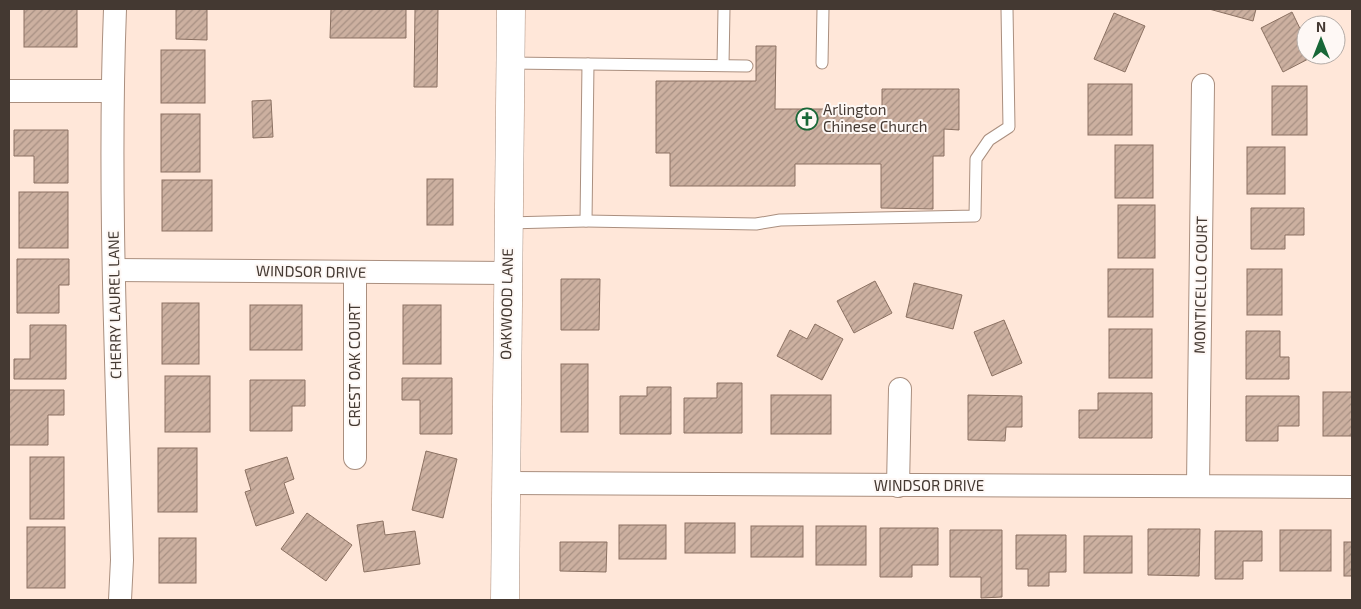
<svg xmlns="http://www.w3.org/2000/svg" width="1361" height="609" font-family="'Exo 2',sans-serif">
  <defs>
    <pattern id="building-hatch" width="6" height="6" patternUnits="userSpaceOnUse" patternTransform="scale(1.25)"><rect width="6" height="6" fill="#ccb0a0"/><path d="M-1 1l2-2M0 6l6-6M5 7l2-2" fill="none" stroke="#a79083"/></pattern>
  </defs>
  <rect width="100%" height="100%" fill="#ffe7d9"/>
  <g fill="url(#building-hatch)" stroke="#8b7162">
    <rect x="24" y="9" width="53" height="38"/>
    <path d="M 176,9 L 207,9 L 207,40 L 176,39 Z"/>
    <path d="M 331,9 L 406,9 L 406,38 L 330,38 Z"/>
    <path d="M 415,9 L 438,9 L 437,87 L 414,87 Z"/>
    <path d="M 1209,9 L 1256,9 L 1253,21 Z"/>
    <path d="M 1292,12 L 1306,41 L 1306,55 L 1314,56 L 1283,72 L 1261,28 Z"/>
    <path d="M 1114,13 L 1145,26 L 1125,72 L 1094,59 Z"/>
    <path d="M 756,46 L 776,46 L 775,109 L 882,109 L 882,89 L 959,89 L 959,130 L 944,129 L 944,156 L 933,156 L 933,209 L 881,208 L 881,164 L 795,164 L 795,186 L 670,186 L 670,153 L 656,153 L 656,81 L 756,81 Z"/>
    <rect x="161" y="50" width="44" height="53"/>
    <rect x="1088" y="84" width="44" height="51"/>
    <rect x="1272" y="86" width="35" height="49"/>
    <path d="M 271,100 L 273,137 L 253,138 L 252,101 Z"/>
    <rect x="161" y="114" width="39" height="58"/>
    <path d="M 14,130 L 68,130 L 68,183 L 34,183 L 34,156 L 14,156 Z"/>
    <rect x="1115" y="145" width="38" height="53"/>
    <rect x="1247" y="147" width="38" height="47"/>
    <rect x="427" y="179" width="26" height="46"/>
    <rect x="162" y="180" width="50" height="51"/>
    <rect x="19" y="192" width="49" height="56"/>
    <rect x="1118" y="205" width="37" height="53"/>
    <path d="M 1251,208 L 1304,208 L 1304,235 L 1285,235 L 1285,249 L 1251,249 Z"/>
    <path d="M 17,259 L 69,259 L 69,285 L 59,285 L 59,313 L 17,313 Z"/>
    <rect x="1108" y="269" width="45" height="48"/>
    <rect x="1247" y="269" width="35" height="46"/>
    <path d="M 561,279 L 600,279 L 599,330 L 561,330 Z"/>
    <path d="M 875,281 L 892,313 L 854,333 L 837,301 Z"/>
    <path d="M 914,283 L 962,295 L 953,329 L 906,317 Z"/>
    <rect x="162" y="303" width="37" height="61"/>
    <rect x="250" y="305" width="52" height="45"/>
    <rect x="403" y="305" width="38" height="59"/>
    <path d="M 1004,320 L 1022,363 L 992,376 L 974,332 Z"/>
    <path d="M 815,324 L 843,339 L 822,380 L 777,356 L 790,330 L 807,339 Z"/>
    <path d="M 30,325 L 66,325 L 66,379 L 14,379 L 14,359 L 30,359 Z"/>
    <rect x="1109" y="329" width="43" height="49"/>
    <path d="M 1246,331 L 1280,331 L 1280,357 L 1289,357 L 1289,379 L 1246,379 Z"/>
    <rect x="561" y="364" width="27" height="68"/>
    <rect x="165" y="376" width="45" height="56"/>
    <path d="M 402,378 L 452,378 L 452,434 L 420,434 L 420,400 L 402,400 Z"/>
    <path d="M 250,380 L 305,380 L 305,406 L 292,406 L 292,431 L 250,431 Z"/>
    <path d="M 717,383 L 742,383 L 742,433 L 684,433 L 684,398 L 717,398 Z"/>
    <path d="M 647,387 L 671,387 L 671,434 L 620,434 L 620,396 L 647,396 Z"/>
    <path d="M 9,390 L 64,390 L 64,415 L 48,415 L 48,445 L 9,445 Z"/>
    <rect x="1323" y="392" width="29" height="44"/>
    <path d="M 1098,393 L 1152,393 L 1152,438 L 1079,438 L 1079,410 L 1098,410 Z"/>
    <rect x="771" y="395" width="60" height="39"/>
    <path d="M 968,395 L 1022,396 L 1022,427 L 1006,427 L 1005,441 L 968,440 Z"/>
    <path d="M 1246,396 L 1299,396 L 1299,426 L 1278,426 L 1278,441 L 1246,441 Z"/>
    <rect x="158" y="448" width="39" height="64"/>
    <path d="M 426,451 L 457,459 L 443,518 L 412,510 Z"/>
    <rect x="30" y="457" width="34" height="62"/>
    <path d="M 287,457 L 294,479 L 284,483 L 294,513 L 256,526 L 245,492 L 251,490 L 245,470 Z"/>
    <path d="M 307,513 L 352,545 L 326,581 L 281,549 Z"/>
    <path d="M 383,521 L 385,535 L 415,531 L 420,564 L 364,572 L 357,525 Z"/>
    <rect x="685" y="523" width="50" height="30"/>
    <rect x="619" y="525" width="47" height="34"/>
    <rect x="751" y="526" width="52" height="31"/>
    <rect x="816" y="526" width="50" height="39"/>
    <rect x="27" y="527" width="38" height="61"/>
    <path d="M 880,528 L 938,528 L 938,565 L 912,565 L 912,577 L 880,577 Z"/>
    <path d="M 1148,529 L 1200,529 L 1199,576 L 1148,575 Z"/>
    <path d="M 950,530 L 1002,530 L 1002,597 L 981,598 L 981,577 L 950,577 Z"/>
    <rect x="1280" y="530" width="51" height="41"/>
    <path d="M 1215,531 L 1262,531 L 1262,561 L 1243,561 L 1243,579 L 1215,579 Z"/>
    <path d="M 1016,535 L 1066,535 L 1066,572 L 1049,572 L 1049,586 L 1028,586 L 1028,569 L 1016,569 Z"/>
    <rect x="1084" y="536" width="48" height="37"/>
    <rect x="159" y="538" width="37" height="45"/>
    <path d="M 560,542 L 607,542 L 606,572 L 560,571 Z"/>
    <rect x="1344" y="542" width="8" height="34"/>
  </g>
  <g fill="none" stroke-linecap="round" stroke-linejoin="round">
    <g stroke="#aa8f7f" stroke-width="13">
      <g id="lane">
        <path d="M 510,63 L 747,66"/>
        <path d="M 822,63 L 823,9"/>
        <path d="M 723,65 L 724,9"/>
        <path d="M 586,221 L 756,224 L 780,220 L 975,216 L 976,159 L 989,140 L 1009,127 L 1007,9"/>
        <path d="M 508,223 L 586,221 L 588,64"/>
      </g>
    </g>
    <g stroke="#aa8f7f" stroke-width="24">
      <g id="street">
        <path d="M 115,9 C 108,192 117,377 122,560 L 120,600"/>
        <path d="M 9,91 L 111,91"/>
        <path d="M 114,270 L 508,273"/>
        <path d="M 355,273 L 355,458"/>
        <path d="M 506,483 L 1352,487"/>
        <path d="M 1198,485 L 1203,85"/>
        <path d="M 898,486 L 900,389"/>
      </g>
    </g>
    <g stroke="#aa8f7f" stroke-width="29">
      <path id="secondary" d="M 505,600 L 511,9"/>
    </g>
    <use href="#lane" stroke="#fff" stroke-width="11"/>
    <use href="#street" stroke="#fff" stroke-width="22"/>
    <use href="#secondary" stroke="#fff" stroke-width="28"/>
  </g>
  <defs>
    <g id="church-ring" transform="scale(1.125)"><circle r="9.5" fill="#fef8f5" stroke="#186737" stroke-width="1.5"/><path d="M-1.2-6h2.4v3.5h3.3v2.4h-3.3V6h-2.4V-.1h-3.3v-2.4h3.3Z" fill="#186737"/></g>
  </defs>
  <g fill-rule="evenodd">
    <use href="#church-ring" x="807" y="119"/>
  </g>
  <g text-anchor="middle" stroke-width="4" stroke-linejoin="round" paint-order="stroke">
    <g font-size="15" fill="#443932" stroke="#fef8f5" text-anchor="start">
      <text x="823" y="115">Arlington<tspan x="823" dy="17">Chinese Church</tspan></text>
    </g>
    <g font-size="15" fill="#443932" stroke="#fef8f5">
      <text transform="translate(311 272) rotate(1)" y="5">WINDSOR DRIVE</text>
      <text transform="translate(1201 285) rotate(-89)" y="5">MONTICELLO COURT</text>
      <text transform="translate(507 304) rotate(-89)" y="5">OAKWOOD LANE</text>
      <text transform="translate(115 305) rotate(-91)" y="5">CHERRY LAUREL LANE</text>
      <text transform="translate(355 365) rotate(-90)" y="5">CREST OAK COURT</text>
      <text x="929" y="491">WINDSOR DRIVE</text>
    </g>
  </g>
  <rect width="1361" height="609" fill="none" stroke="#443932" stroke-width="20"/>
  <g transform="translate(1321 40)"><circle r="24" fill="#fef8f5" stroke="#b4aca7"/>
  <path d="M0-4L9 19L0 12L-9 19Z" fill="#186737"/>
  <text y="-8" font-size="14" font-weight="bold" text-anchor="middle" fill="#443932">N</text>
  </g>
</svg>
